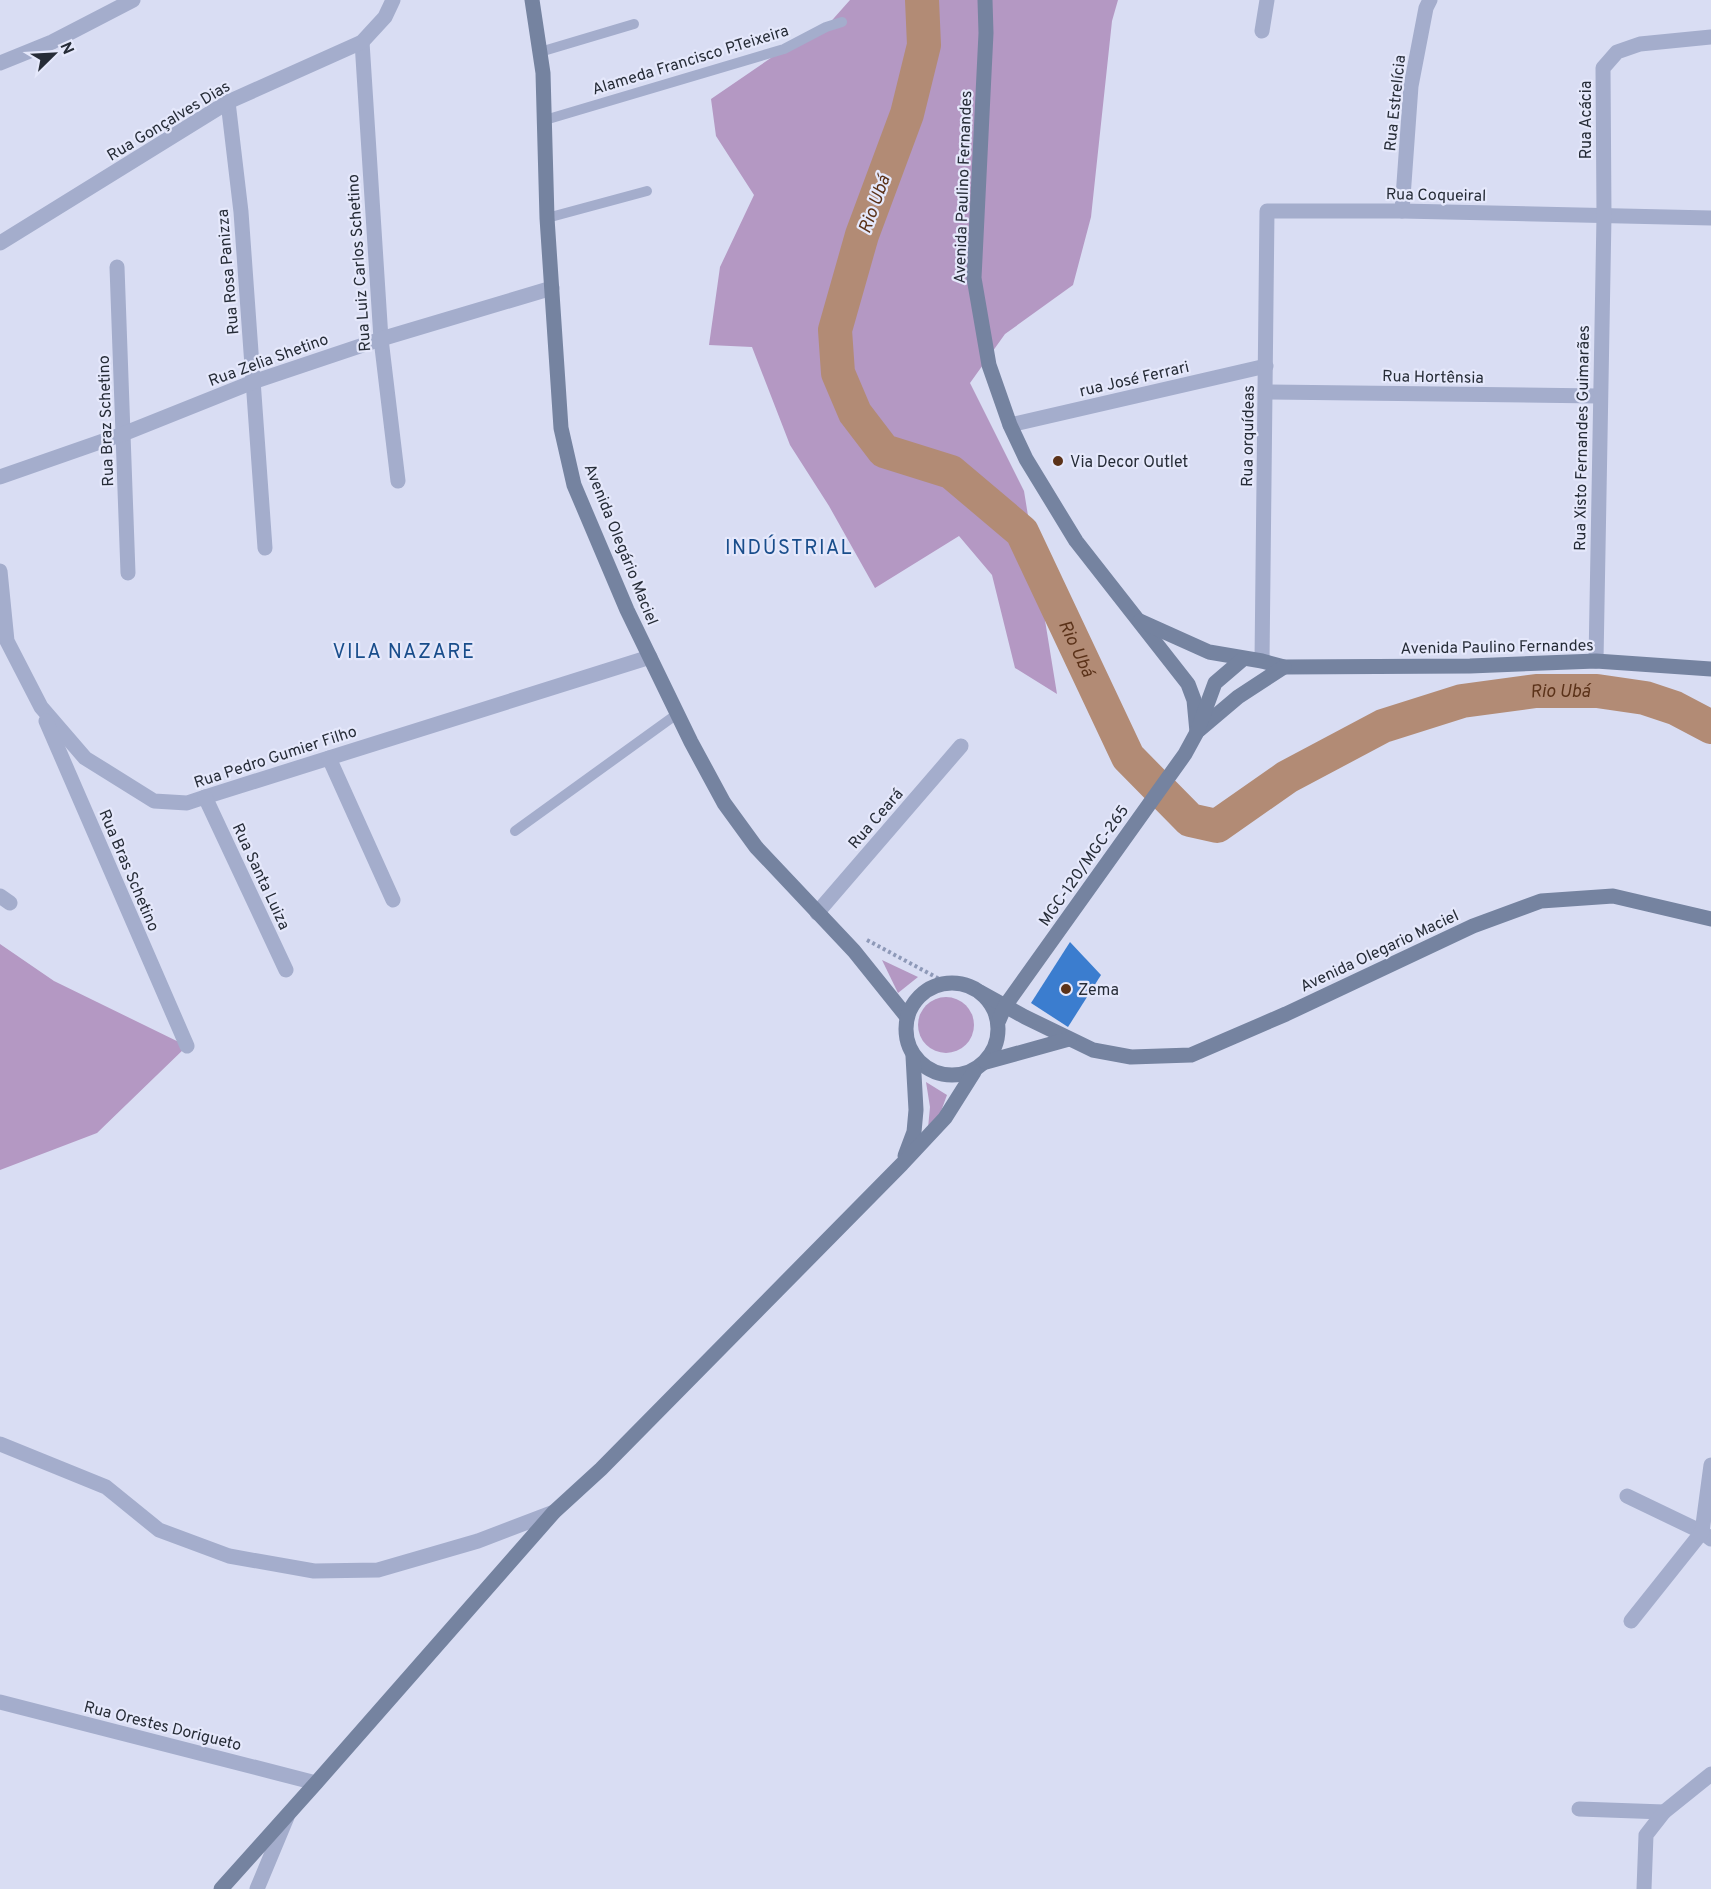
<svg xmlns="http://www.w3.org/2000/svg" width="1711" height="1889" font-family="Overpass,sans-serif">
  <rect width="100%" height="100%" fill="#d9ddf3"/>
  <g fill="#b498c3">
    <path d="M 850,0 L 1118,0 L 1112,21 L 1091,217 L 1073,285 L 1005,334 L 970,383 L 1024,491 L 1057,694 L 1015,668 L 992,575 L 959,536 L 875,588 L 829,506 L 790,445 L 752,347 L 709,345 L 720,267 L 754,195 L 716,136 L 711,99 L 784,49 L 826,27 Z"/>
    <path d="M 0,944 L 54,981 L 187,1046 L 97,1133 L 0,1170 Z"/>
    <path d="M 882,960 L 918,977 L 898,993 Z"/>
    <circle cx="946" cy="1025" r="28"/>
    <path d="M 926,1082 L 947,1095 L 940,1114 L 928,1128 L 930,1107 Z"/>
  </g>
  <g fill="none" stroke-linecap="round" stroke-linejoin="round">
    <path stroke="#b28b75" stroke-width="34" id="s1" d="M 922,0 L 924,45 L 907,114 L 862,235 L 835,330 L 838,373 L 855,413 L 884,451 L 951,472 L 1022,532 L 1128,757 L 1190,820 L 1217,826 L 1287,777 L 1383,726 L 1462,701 L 1536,691 L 1597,691 L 1645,698 L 1675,708 L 1711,727"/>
  </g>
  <path fill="#3b7dcf" d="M 1070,942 L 1101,975 L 1068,1027 L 1031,1003 Z"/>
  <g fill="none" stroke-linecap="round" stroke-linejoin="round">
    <path stroke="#8e99b8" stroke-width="4" stroke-dasharray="3 3" stroke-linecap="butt" d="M 867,940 L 945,982"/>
    <g stroke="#a4adcc" stroke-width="10">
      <path d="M 540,52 L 634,24"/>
      <path d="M 545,120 L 784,49 L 826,27 L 842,22"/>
      <path d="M 547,218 L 647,191"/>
      <path d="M 515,831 L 677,714"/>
    </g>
    <g stroke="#a4adcc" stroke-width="15">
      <path d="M 1262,31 L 1267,0"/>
      <path d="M 362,42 L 381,339 L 398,481"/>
      <path d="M 0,63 L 52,42 L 133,0"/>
      <path d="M 228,102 L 241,212 L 265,548"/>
      <path d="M 1402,211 L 1411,86 L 1426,8 L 1430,0"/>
      <path d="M 0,243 L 228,102 L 362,42 L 385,17 L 393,0"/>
      <path d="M 117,267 L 128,573"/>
      <path d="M 1266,392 L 1599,396"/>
      <path d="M 1010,425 L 1266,366"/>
      <path d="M 0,477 L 123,434 L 253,382 L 381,339 L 552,288"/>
      <path d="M 0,571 L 7,641 L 41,707 L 85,758 L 154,801 L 187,803 L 205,797 L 650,657"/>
      <path d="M 1262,661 L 1267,211 L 1402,211 L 1711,218"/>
      <path d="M 1596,661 L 1604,216 L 1603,68 L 1617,52 L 1640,44 L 1711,37"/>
      <path d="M 46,721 L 187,1046"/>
      <path d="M 329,758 L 393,900"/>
      <path d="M 205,797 L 286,970"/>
      <path d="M 0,896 L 10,903"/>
      <path d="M 817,913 L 961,746"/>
      <path d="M 0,1444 L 106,1487 L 159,1530 L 229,1556 L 314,1571 L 378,1570 L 478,1541 L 554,1512"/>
      <path d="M 1627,1496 L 1702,1532 L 1711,1539"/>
      <path d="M 1631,1621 L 1702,1532 L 1711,1465"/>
      <path d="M 0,1702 L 316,1783"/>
      <path d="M 1579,1809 L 1664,1812"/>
      <path d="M 257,1889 L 287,1817"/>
      <path d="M 1644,1889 L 1646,1835 L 1664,1812 L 1711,1774"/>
    </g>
    <g stroke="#7583a0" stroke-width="15">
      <path d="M 532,0 L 543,73 L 547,218 L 561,428 L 574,485 L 627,610 L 691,742 L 724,803 L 756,847 L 854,951 L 907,1017"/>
      <path d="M 985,0 L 986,33 L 974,278 L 989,365 L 1010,425 L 1026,459 L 1076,541 L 1188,684 L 1194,700 L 1197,732"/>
      <path d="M 1140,621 L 1209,652 L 1262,661 L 1284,667 L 1470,666 L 1596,661 L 1711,669"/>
      <path d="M 1199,730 L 1238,697 L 1284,667"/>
      <circle cx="952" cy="1029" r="46"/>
      <path d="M 980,992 L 1025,1017 L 1093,1050 L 1131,1057 L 1191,1055 L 1286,1014 L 1473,926 L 1541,901 L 1613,896 L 1711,919"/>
      <path d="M 999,1020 L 1005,1006 L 1185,754 L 1197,732 L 1215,683 L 1243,659"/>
      <path d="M 986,1062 L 1069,1039"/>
      <path d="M 905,1156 L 914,1132 L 916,1110 L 913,1056"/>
      <path d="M 221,1889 L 316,1783 L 554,1512 L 601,1469 L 902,1164 L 945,1118 L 974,1072"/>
    </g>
  </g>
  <g fill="#5b3219" stroke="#e5e8fb" stroke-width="2">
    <circle cx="1058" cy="461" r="6"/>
    <circle cx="1066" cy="989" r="6"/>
  </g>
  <g text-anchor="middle" stroke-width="4.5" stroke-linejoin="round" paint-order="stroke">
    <g font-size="16" fill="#262c37" stroke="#e5e8fb">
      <text transform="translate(690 59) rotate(-17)" y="6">Alameda Francisco P.Teixeira</text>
      <text transform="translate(1394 103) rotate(-84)" y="6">Rua Estrelícia</text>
      <text transform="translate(168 120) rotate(-31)" y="6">Rua Gonçalves Dias</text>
      <text transform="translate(1585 120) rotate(-90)" y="6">Rua Acácia</text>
      <text transform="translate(962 187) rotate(-88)" y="6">Avenida Paulino Fernandes</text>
      <text transform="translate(1436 194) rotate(1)" y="6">Rua Coqueiral</text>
      <text transform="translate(358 263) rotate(-94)" y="6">Rua Luiz Carlos Schetino</text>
      <text transform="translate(227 272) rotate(-95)" y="6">Rua Rosa Panizza</text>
      <text transform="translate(268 359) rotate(-20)" y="6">Rua Zelia Shetino</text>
      <text transform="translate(1433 376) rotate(1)" y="6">Rua Hortênsia</text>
      <text transform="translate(1134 378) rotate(-13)" y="6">rua José Ferrari</text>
      <text transform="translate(105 421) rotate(-92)" y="6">Rua Braz Schetino</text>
      <text transform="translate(1247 436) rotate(-89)" y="6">Rua orquídeas</text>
      <text transform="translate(1581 438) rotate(-89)" y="6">Rua Xisto Fernandes Guimarães</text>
      <text transform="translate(622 544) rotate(68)" y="6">Avenida Olegário Maciel</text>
      <text transform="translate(1497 646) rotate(-1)" y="6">Avenida Paulino Fernandes</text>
      <text transform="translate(275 756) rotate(-18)" y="6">Rua Pedro Gumier Filho</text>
      <text transform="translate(875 818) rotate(-49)" y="6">Rua Ceará</text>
      <text transform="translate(1083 865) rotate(-55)" y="6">MGC-120/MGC-265</text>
      <text transform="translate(130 870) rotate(67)" y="6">Rua Bras Schetino</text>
      <text transform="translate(262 876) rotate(65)" y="6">Rua Santa Luiza</text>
      <text transform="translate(1379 950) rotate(-25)" y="6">Avenida Olegario Maciel</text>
      <text transform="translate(163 1725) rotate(14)" y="6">Rua Orestes Dorigueto</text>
    </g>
    <g font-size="16" fill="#262c37" stroke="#e5e8fb" text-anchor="start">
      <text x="1070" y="467">Via Decor Outlet</text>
      <text x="1078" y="995">Zema</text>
    </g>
    <g font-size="18" font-style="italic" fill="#5b3219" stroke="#e5e8fb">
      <text transform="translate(874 204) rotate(-70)" y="6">Rio Ubá</text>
      <text dy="6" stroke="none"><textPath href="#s1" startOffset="770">Rio Ubá</textPath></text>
      <text dy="6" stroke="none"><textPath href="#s1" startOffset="1382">Rio Ubá</textPath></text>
    </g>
    <g font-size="20" letter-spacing="1.5" fill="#194d8b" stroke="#e5e8fb">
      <text x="789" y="554">INDÚSTRIAL</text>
      <text x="404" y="658">VILA NAZARE</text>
    </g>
  </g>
  <g transform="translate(54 54) rotate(66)" stroke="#e5e8fb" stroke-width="4.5" paint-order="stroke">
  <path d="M0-4.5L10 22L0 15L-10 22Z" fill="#262c37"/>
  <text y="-9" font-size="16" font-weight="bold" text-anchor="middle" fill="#262c37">N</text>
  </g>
</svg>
